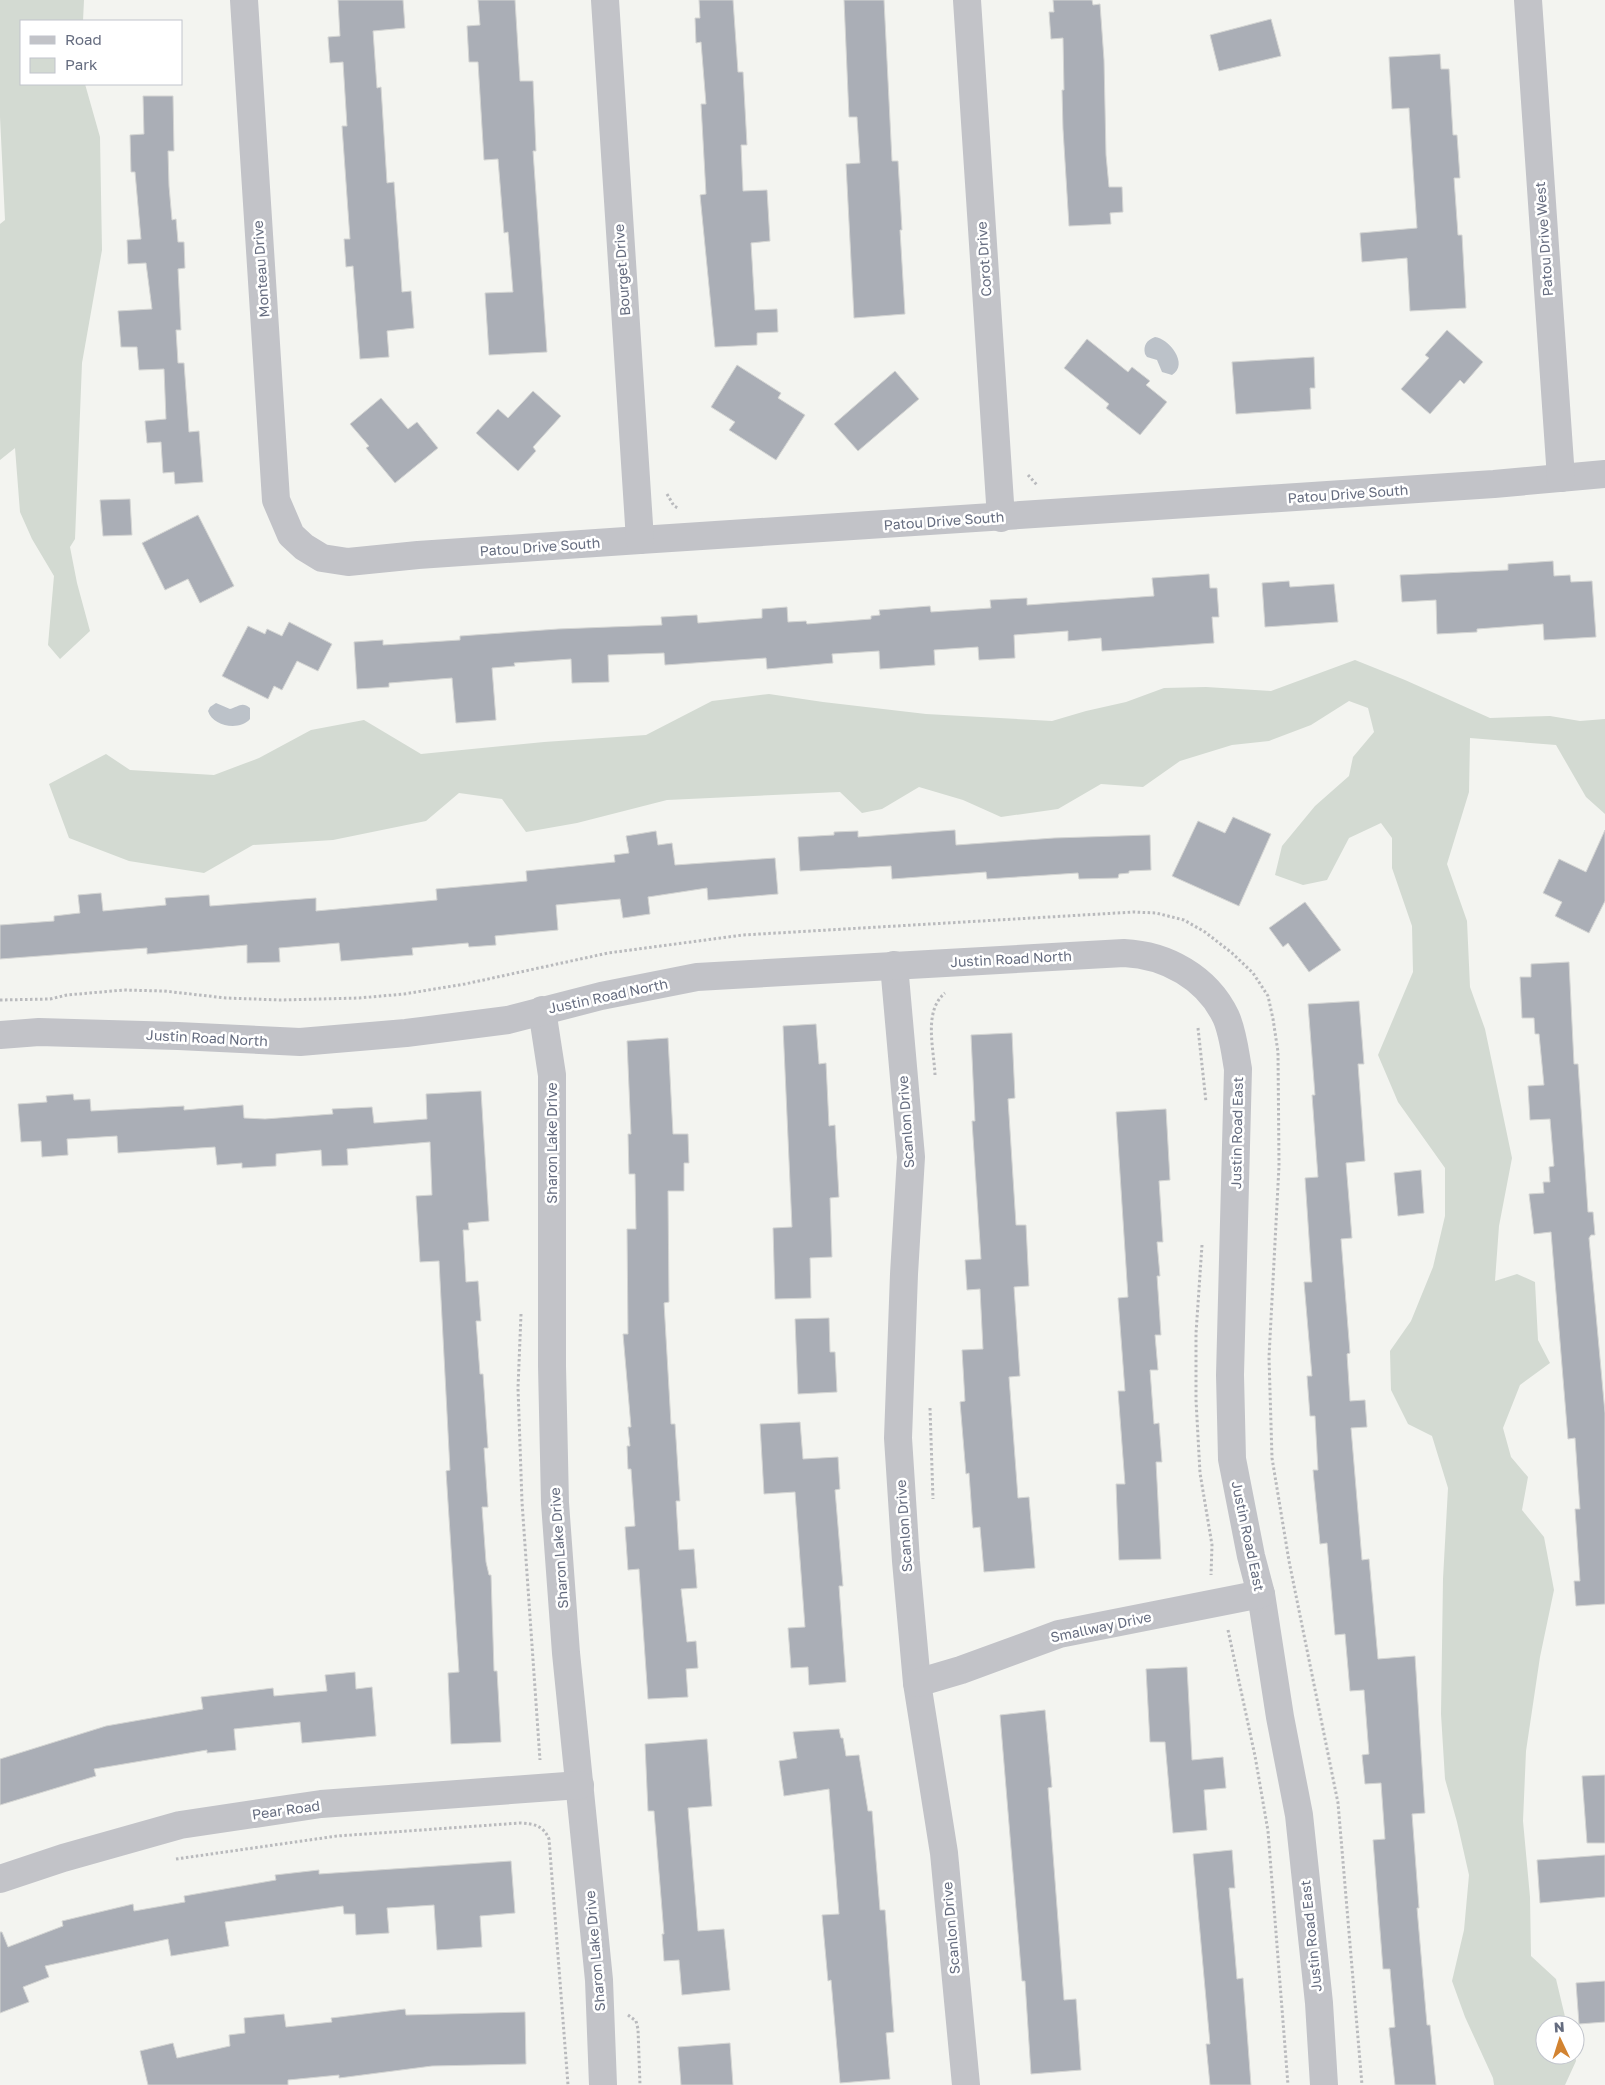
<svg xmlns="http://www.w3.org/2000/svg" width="1605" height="2085" font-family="'Golos Text',sans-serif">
  <rect width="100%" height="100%" fill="#f3f4f0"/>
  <g fill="#d3dad2">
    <path d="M 0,0 L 84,0 L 83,21 L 21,21 L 21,84 L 85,84 L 100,137 L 102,250 L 82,363 L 75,539 L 70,547 L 77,583 L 90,631 L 60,659 L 48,645 L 54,576 L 32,539 L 20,512 L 15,448 L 0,460 L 0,224 L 5,220 L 0,117 Z"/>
    <path d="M 1355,660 L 1405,680 L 1490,718 L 1550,716 L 1580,721 L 1605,719 L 1605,814 L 1586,797 L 1556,745 L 1470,738 L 1469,792 L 1447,864 L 1467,921 L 1470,987 L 1485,1029 L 1512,1158 L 1499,1226 L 1495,1281 L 1517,1274 L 1535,1282 L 1538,1340 L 1550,1363 L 1520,1385 L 1503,1428 L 1511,1457 L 1528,1477 L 1522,1510 L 1544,1537 L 1554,1590 L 1540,1657 L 1526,1751 L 1523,1821 L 1530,1897 L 1531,1956 L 1556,1979 L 1567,2025 L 1545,2025 L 1545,2055 L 1575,2055 L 1576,2061 L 1565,2085 L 1494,2085 L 1493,2078 L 1465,2017 L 1452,1981 L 1464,1930 L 1469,1875 L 1457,1822 L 1445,1779 L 1441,1714 L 1443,1579 L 1448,1488 L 1432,1436 L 1408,1424 L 1391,1390 L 1390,1351 L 1411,1321 L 1433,1267 L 1445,1216 L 1445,1168 L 1398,1102 L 1378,1055 L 1413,972 L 1412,926 L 1392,868 L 1392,838 L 1381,823 L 1349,838 L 1327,880 L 1303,885 L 1275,875 L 1282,846 L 1315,806 L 1349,776 L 1353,757 L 1374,732 L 1368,708 L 1349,701 L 1311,725 L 1269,741 L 1232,745 L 1180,761 L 1143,787 L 1101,784 L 1058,809 L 1001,817 L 963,800 L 919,787 L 882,809 L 862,813 L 840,792 L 667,800 L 577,823 L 526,832 L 502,799 L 459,793 L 426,821 L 333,840 L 253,845 L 204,873 L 129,861 L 69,838 L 49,784 L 106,754 L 130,770 L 214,775 L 259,758 L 311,730 L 364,720 L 421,754 L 544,742 L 646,735 L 712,701 L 769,694 L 823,702 L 926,714 L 1052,721 L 1086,711 L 1126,702 L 1164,688 L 1206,687 L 1271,691 Z"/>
  </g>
  <g fill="#bcc2c9">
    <path d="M 1155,337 C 1168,338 1190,364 1172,375 L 1162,372 L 1157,360 L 1147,357 L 1145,354 C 1143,345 1147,340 1155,337 Z"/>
    <path d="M 216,703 L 230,709 C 238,707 242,701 250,708 L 250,719 C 240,731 213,727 208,711 L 210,707 Z"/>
  </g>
  <g fill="#aaaeb6" stroke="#d4d5d3">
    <path d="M 338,0 L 403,0 L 405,28 L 373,31 L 377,88 L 381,87 L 387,183 L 394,182 L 402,292 L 411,291 L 414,328 L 387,331 L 389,357 L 360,359 L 353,266 L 346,267 L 344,239 L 350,239 L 342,126 L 347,126 L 343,62 L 330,63 L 328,37 L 340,36 Z"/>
    <path d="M 478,0 L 515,0 L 520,81 L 533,81 L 536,151 L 533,151 L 547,352 L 489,355 L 485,293 L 513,292 L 508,232 L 504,233 L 498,159 L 484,160 L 478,62 L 469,62 L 467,26 L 480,25 Z"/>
    <path d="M 699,0 L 733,0 L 738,72 L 743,72 L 747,145 L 741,145 L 743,191 L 767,190 L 770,241 L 751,243 L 755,310 L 777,309 L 778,332 L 757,333 L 757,345 L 715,347 L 700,195 L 706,194 L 701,104 L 706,104 L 701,42 L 696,43 L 695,18 L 700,18 Z"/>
    <path d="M 844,0 L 884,0 L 892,161 L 898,161 L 902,230 L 900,230 L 905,314 L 854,318 L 846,164 L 860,163 L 857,117 L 849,117 Z"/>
    <path d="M 1053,0 L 1092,0 L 1093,5 L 1100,4 L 1104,60 L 1106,155 L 1109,187 L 1122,187 L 1123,212 L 1110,213 L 1111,224 L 1069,226 L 1063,129 L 1062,90 L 1064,90 L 1063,38 L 1051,39 L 1049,12 L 1054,12 Z"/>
    <path d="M 1271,19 L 1281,56 L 1219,71 L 1210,35 Z"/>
    <path d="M 1440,54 L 1441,69 L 1449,69 L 1453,135 L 1457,135 L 1460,178 L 1454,178 L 1458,235 L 1462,235 L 1466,308 L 1410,311 L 1407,258 L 1362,262 L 1360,233 L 1417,228 L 1409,108 L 1392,109 L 1389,57 Z"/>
    <path d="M 143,96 L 173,96 L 174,151 L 168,151 L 169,186 L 172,220 L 176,219 L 178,242 L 184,242 L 185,268 L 178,269 L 181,330 L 176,330 L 178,363 L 184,363 L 189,432 L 199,431 L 203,482 L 175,484 L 174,472 L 163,473 L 161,442 L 147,443 L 145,421 L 166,419 L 164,369 L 139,370 L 137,347 L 121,347 L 118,311 L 152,309 L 146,263 L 128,264 L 127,240 L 141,239 L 135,172 L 131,172 L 130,135 L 144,134 Z"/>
    <path d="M 1447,330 L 1483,362 L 1464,384 L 1460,380 L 1430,414 L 1401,389 L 1429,358 L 1425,355 Z"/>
    <path d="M 1087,339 L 1128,372 L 1132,367 L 1150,381 L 1146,385 L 1167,402 L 1140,435 L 1106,408 L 1109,404 L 1064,368 Z"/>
    <path d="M 1314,357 L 1315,388 L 1310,388 L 1311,409 L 1236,414 L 1232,362 Z"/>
    <path d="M 737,365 L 781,393 L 778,398 L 805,415 L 776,460 L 729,430 L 735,422 L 711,407 Z"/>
    <path d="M 895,371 L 919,399 L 858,451 L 834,424 Z"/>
    <path d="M 533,391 L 561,416 L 533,447 L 536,451 L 518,471 L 476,433 L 498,409 L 508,418 Z"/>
    <path d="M 381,398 L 408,429 L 417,422 L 438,448 L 395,483 L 366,448 L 369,446 L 350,424 Z"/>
    <path d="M 130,499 L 132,535 L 103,536 L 100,500 Z"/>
    <path d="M 198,515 L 234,586 L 200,603 L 188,579 L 165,590 L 142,543 Z"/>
    <path d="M 1553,561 L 1554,576 L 1570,575 L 1571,582 L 1592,581 L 1596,637 L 1544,640 L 1543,624 L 1477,629 L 1477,632 L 1437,634 L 1436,600 L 1402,602 L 1400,575 L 1508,570 L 1508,564 Z"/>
    <path d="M 1209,574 L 1210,588 L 1217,588 L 1219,617 L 1212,617 L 1214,643 L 1102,651 L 1101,638 L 1068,641 L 1068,631 L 1014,635 L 1015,658 L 979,660 L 978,647 L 934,650 L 935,665 L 880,669 L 879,651 L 832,654 L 833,663 L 767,669 L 766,658 L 665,665 L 664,653 L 608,655 L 609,682 L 572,683 L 571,659 L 514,663 L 515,666 L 492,668 L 496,720 L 456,723 L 452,678 L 389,683 L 389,687 L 357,689 L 354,642 L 383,640 L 383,645 L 460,640 L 460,636 L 558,629 L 662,625 L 661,617 L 697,615 L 698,623 L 762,618 L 762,609 L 787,607 L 788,622 L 806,621 L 807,624 L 871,619 L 871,616 L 880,615 L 879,610 L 930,606 L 931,612 L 991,608 L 990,600 L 1027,598 L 1027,605 L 1154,596 L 1152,578 Z"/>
    <path d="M 1289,581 L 1290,587 L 1334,584 L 1338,622 L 1265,627 L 1262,583 Z"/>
    <path d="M 289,622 L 332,644 L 318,671 L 297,661 L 282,690 L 274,686 L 268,699 L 222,676 L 248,626 L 265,634 L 267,629 L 282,636 Z"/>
    <path d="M 1233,817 L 1271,834 L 1239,906 L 1172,876 L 1198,821 L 1225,833 Z"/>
    <path d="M 955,830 L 956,845 L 1054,838 L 1150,835 L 1151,870 L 1129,871 L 1129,873 L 1119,874 L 1118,878 L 1079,879 L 1078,873 L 987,879 L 986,872 L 892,879 L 891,866 L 800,871 L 798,837 L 834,835 L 834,832 L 858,831 L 858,837 Z"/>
    <path d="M 1605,830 L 1605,901 L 1589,933 L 1555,916 L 1562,902 L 1543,893 L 1559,859 L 1586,872 Z"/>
    <path d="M 656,831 L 658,845 L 672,843 L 675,865 L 775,858 L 778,894 L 708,900 L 707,888 L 648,897 L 650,914 L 623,918 L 620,899 L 556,905 L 558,930 L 495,936 L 496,945 L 469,947 L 468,943 L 412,948 L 413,955 L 341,961 L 339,943 L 279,948 L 280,962 L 247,963 L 247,945 L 147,954 L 147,948 L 0,959 L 0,925 L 54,921 L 54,916 L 80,913 L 78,895 L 101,893 L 103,911 L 166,905 L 165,898 L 209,895 L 210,906 L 316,898 L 316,911 L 437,900 L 436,889 L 527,881 L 526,871 L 615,862 L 614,855 L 629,853 L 626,836 Z"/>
    <path d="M 1305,902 L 1341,950 L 1309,972 L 1288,943 L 1283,947 L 1269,928 Z"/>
    <path d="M 1569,962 L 1574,1064 L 1578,1064 L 1588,1212 L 1593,1212 L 1595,1235 L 1591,1235 L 1589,1238 L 1605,1413 L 1605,1604 L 1576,1606 L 1574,1581 L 1580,1581 L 1575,1509 L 1580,1509 L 1575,1438 L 1568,1439 L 1551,1232 L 1534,1234 L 1529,1194 L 1544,1193 L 1543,1182 L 1550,1182 L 1549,1167 L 1554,1166 L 1550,1119 L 1530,1120 L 1528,1086 L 1544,1085 L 1539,1034 L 1535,1034 L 1534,1018 L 1522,1018 L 1520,977 L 1531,977 L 1531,964 Z"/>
    <path d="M 1359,1001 L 1364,1064 L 1358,1064 L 1365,1161 L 1346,1163 L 1352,1238 L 1341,1239 L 1350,1353 L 1347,1354 L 1350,1401 L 1365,1400 L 1367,1427 L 1351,1428 L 1362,1560 L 1369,1559 L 1378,1659 L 1415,1656 L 1425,1813 L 1412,1814 L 1419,1908 L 1417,1908 L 1427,2025 L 1430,2025 L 1436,2085 L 1395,2085 L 1389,2028 L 1395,2027 L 1390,1969 L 1383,1969 L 1373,1840 L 1385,1839 L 1381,1783 L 1365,1784 L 1362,1755 L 1369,1754 L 1364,1690 L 1350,1691 L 1345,1634 L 1335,1635 L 1327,1543 L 1320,1544 L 1313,1470 L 1318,1470 L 1315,1416 L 1310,1416 L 1307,1376 L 1312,1376 L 1304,1282 L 1312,1282 L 1305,1178 L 1318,1177 L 1312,1095 L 1315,1095 L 1308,1004 Z"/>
    <path d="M 816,1024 L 819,1064 L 826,1063 L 829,1126 L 835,1125 L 839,1197 L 830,1198 L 832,1257 L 810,1258 L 811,1298 L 775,1299 L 773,1228 L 792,1227 L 783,1026 Z"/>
    <path d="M 1012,1033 L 1015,1098 L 1008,1099 L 1016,1225 L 1026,1225 L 1029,1286 L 1014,1287 L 1020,1376 L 1009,1377 L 1018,1498 L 1029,1497 L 1035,1568 L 984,1572 L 980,1527 L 973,1528 L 969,1473 L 966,1474 L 960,1402 L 965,1401 L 962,1350 L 983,1349 L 980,1289 L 967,1290 L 965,1260 L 981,1259 L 972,1121 L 975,1121 L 971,1035 Z"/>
    <path d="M 668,1038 L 673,1134 L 688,1134 L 689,1163 L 684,1163 L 684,1191 L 668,1191 L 669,1302 L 664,1303 L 671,1424 L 675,1424 L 680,1501 L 676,1501 L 679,1550 L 694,1549 L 697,1588 L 681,1589 L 687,1642 L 696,1641 L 698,1668 L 686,1669 L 688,1697 L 648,1699 L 639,1569 L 628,1570 L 625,1527 L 635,1526 L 631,1469 L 628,1469 L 627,1446 L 630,1446 L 628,1427 L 631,1427 L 623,1334 L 628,1334 L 627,1229 L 636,1229 L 635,1174 L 629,1174 L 628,1134 L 631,1134 L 627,1041 Z"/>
    <path d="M 481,1091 L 489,1221 L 468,1223 L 469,1230 L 463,1230 L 466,1282 L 478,1281 L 481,1321 L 476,1321 L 480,1374 L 483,1374 L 488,1448 L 484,1448 L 488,1507 L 482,1507 L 486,1562 L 489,1575 L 491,1575 L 494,1671 L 497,1671 L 501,1742 L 451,1744 L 448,1673 L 459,1672 L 446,1471 L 450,1470 L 439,1261 L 420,1262 L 416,1196 L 432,1195 L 430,1142 L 347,1149 L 348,1165 L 322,1166 L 321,1150 L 276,1154 L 276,1166 L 242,1168 L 242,1163 L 217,1165 L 215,1147 L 118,1153 L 117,1136 L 67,1139 L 68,1155 L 42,1157 L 41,1141 L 21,1142 L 18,1104 L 47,1102 L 46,1096 L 73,1094 L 74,1100 L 90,1099 L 91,1111 L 184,1106 L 184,1110 L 243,1105 L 244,1118 L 265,1119 L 333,1114 L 332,1109 L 372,1107 L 374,1123 L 427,1119 L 426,1094 Z"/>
    <path d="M 1166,1109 L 1170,1180 L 1159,1181 L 1163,1242 L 1157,1242 L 1160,1276 L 1157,1276 L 1161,1335 L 1155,1335 L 1158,1370 L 1150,1370 L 1154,1424 L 1159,1423 L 1162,1462 L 1156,1462 L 1161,1559 L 1119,1560 L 1116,1484 L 1125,1484 L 1118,1391 L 1125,1391 L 1118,1298 L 1128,1297 L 1116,1112 Z"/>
    <path d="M 1421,1170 L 1424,1213 L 1398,1216 L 1394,1173 Z"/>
    <path d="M 829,1318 L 830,1352 L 835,1352 L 837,1392 L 798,1394 L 795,1319 Z"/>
    <path d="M 800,1422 L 803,1459 L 838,1457 L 840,1489 L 835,1490 L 843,1586 L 839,1586 L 846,1682 L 809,1685 L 808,1667 L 791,1668 L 788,1628 L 805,1627 L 795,1492 L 764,1494 L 760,1424 Z"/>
    <path d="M 1187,1667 L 1192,1760 L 1223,1757 L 1226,1788 L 1204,1790 L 1207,1830 L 1173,1833 L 1165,1742 L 1150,1742 L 1146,1669 Z"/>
    <path d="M 355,1672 L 356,1689 L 372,1687 L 376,1736 L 302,1743 L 300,1722 L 234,1729 L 236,1750 L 207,1753 L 207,1750 L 94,1769 L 96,1776 L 0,1805 L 0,1759 L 106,1726 L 203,1709 L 201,1697 L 273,1688 L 274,1696 L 327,1691 L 325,1675 Z"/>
    <path d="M 1045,1710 L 1052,1787 L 1048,1788 L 1064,2000 L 1076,1999 L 1081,2070 L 1031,2074 L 1025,1981 L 1022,1981 L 1000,1715 Z"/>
    <path d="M 839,1729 L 841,1738 L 843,1738 L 846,1756 L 859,1755 L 868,1811 L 872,1811 L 880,1910 L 885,1910 L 894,2032 L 886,2033 L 890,2079 L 840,2083 L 831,1980 L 828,1981 L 822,1915 L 839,1914 L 829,1789 L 784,1796 L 779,1761 L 797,1758 L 793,1732 Z"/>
    <path d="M 707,1739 L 712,1806 L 688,1808 L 698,1931 L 724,1929 L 730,1990 L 682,1995 L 679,1960 L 664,1961 L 662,1934 L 664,1934 L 654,1811 L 648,1811 L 645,1744 Z"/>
    <path d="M 1605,1775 L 1605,1843 L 1587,1843 L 1582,1776 Z"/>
    <path d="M 1232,1850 L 1235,1888 L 1229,1888 L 1234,1943 L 1237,1979 L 1243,1978 L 1251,2085 L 1210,2085 L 1206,2044 L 1210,2044 L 1193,1854 Z"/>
    <path d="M 1605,1855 L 1605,1897 L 1540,1903 L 1537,1860 Z"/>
    <path d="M 511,1861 L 515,1913 L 480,1916 L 482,1947 L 437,1950 L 434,1905 L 387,1908 L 389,1933 L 356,1935 L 355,1914 L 344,1914 L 343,1906 L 225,1922 L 229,1946 L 171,1956 L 168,1939 L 45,1966 L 49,1977 L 23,1987 L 29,2002 L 0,2013 L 0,1932 L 2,1932 L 8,1947 L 63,1926 L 62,1921 L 133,1904 L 134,1911 L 185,1902 L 184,1896 L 276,1880 L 275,1875 L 319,1870 L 319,1874 Z"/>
    <path d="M 1605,1981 L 1605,2022 L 1579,2024 L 1576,1983 Z"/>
    <path d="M 405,2009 L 406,2015 L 525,2012 L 526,2064 L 432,2066 L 339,2078 L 339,2075 L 288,2080 L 288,2085 L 148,2085 L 140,2051 L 173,2043 L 177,2058 L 230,2046 L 229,2035 L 245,2033 L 244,2018 L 284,2014 L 286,2027 L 332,2022 L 331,2018 Z"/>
    <path d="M 730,2043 L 733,2085 L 681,2085 L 678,2047 Z"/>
  </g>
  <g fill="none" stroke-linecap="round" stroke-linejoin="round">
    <g stroke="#b9babd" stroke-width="3" stroke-dasharray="2.5 2.5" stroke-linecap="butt">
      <path d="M 1028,475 L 1037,485"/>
      <path d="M 667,494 L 674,506 L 678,508"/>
      <path d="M 0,1000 L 50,999 L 67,995 L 124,990 L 164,991 L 226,998 L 281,1000 L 359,998 L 404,994 L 465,984 L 608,953 L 743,935 L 1134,912 L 1156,913 L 1184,920 L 1205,932 L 1232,953 L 1253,973 L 1268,996 L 1273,1019 L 1278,1052 L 1279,1166 L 1269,1357 L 1272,1458 L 1289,1561 L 1338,1803 L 1362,2085"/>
      <path d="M 1198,1028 L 1206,1102"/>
      <path d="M 935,1075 C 934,1049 923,1011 945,993"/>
      <path d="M 1202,1245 L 1196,1333 L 1196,1400 L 1200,1473 L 1212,1545 L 1211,1575"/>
      <path d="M 521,1314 L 518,1388 L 522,1502 L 540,1760"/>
      <path d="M 930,1408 L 933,1499"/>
      <path d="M 1228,1630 L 1255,1756 L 1268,1831 L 1288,2085"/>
      <path d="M 176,1859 L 337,1836 L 520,1823 C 534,1824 543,1825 549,1839 L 568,2085"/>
      <path d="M 628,2015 L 636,2021 L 638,2029 L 640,2085"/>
    </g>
    <g stroke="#c2c3c8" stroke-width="28">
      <path d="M 244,0 L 276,500 L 291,535 L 304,547 L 322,558 L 348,562 L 418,555 L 640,540 L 1494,484 L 1605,474"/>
      <path d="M 605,0 L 640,540"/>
      <path d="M 967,0 L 1001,518"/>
      <path d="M 1528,0 L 1561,478"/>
      <path d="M 894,965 L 911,1157 L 904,1274 L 898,1438 L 906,1561 L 917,1683 L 944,1853 L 966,2085"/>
      <path d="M 542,1010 L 552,1075 L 552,1366 L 555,1503 L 566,1653 L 599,1980 L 603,2085"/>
      <path d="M 0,1035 L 39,1032 L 178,1036 L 300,1042 L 406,1033 L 508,1020 L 601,996 L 697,977 L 1124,953 C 1166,955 1207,977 1226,1017 C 1233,1033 1235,1052 1238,1069 L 1230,1375 L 1232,1459 L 1251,1556 L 1261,1594 L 1280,1717 L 1299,1815 L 1319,2003 L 1324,2085"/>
      <path d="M 917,1683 L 961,1670 L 1059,1634 L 1261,1594"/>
      <path d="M 0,1879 L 63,1858 L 180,1825 L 321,1804 L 580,1785"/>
    </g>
  </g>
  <g text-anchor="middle" stroke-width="5" stroke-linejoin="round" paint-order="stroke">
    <g font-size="14" fill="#656c7f" stroke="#fff">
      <text transform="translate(1544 239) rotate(-94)" y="5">Patou Drive West</text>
      <text transform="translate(984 259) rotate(-94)" y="5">Corot Drive</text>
      <text transform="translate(261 269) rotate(-94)" y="5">Monteau Drive</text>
      <text transform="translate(622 270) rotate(-94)" y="5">Bourget Drive</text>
      <text transform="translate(1348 494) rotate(-4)" y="5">Patou Drive South</text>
      <text transform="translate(944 521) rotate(-4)" y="5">Patou Drive South</text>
      <text transform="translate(540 547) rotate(-4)" y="5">Patou Drive South</text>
      <text transform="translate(1011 959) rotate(-3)" y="5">Justin Road North</text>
      <text transform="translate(608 996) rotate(-12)" y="5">Justin Road North</text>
      <text transform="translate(207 1038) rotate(3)" y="5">Justin Road North</text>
      <text transform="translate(906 1122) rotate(-94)" y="5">Scanlon Drive</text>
      <text transform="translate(1237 1133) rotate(-89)" y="5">Justin Road East</text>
      <text transform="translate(552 1143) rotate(-90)" y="5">Sharon Lake Drive</text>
      <text transform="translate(904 1526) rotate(-94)" y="5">Scanlon Drive</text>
      <text transform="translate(1248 1536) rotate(78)" y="5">Justin Road East</text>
      <text transform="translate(559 1548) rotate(-94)" y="5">Sharon Lake Drive</text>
      <text transform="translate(1101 1627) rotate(-12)" y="5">Smallway Drive</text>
      <text transform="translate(286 1810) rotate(-8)" y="5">Pear Road</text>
      <text transform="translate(951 1928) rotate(-95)" y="5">Scanlon Drive</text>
      <text transform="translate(1311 1936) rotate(-96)" y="5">Justin Road East</text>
      <text transform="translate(595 1951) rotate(-95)" y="5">Sharon Lake Drive</text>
    </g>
  </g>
  <rect x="20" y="20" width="162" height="65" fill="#ffffff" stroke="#c1c4cc"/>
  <rect x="30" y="36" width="25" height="8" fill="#c2c3c8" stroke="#c1c4cc"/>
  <text x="65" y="45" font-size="15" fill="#656c7f">Road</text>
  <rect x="30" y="58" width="25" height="15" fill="#d3dad2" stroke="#c1c4cc"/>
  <text x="65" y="70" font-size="15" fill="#656c7f">Park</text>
  <g transform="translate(1560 2040) rotate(356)"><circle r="24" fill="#ffffff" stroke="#c1c4cc"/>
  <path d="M0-4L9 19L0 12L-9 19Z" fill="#d28331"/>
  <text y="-8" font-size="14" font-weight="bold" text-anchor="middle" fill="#656c7f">N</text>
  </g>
</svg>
